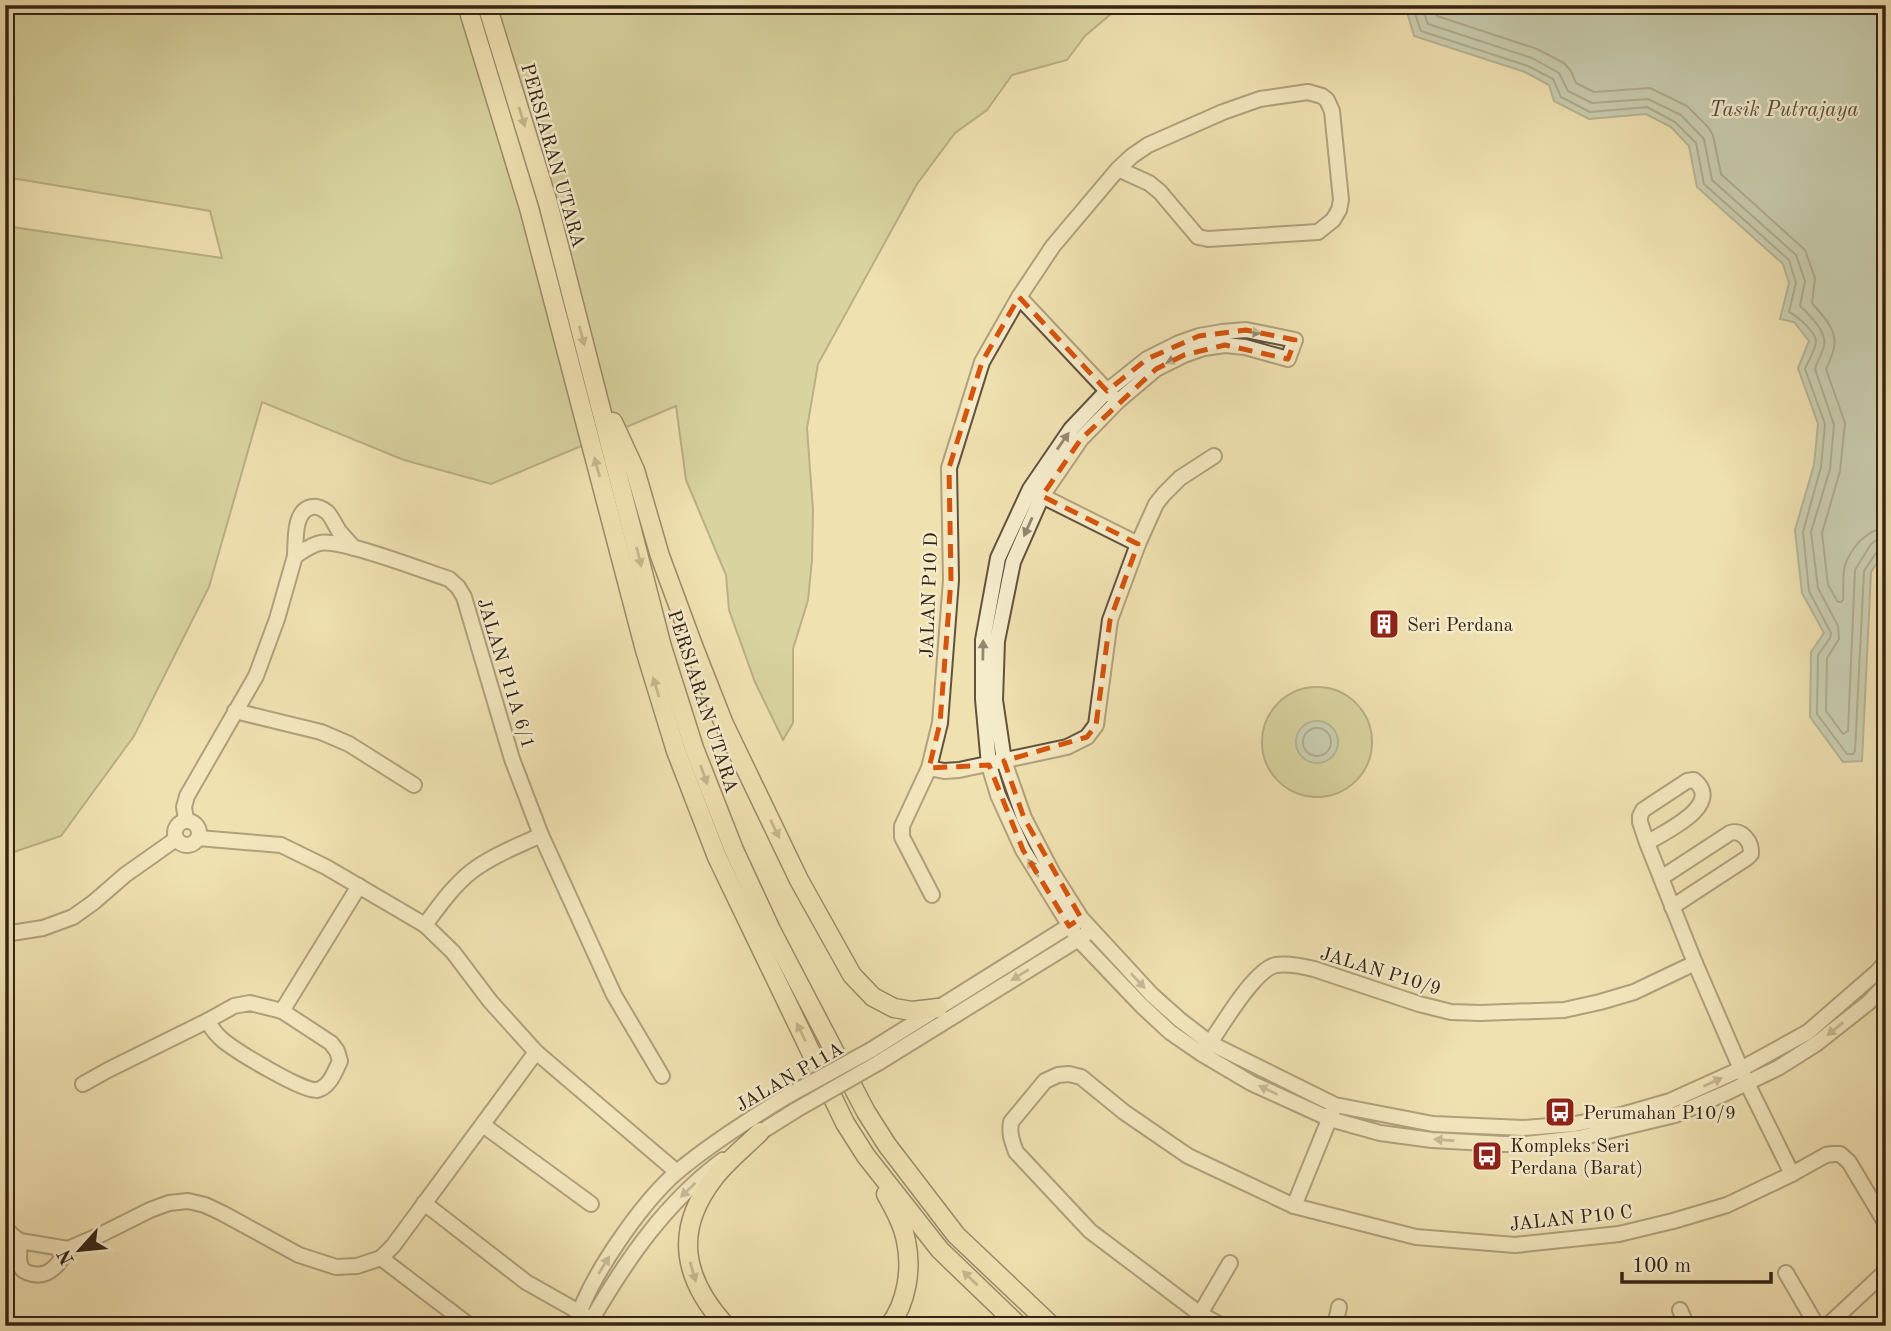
<svg xmlns="http://www.w3.org/2000/svg" width="1891" height="1331" font-family="'Old Standard TT',serif">
  <rect width="100%" height="100%" fill="#f0e1b1"/>
  <filter id="stains"><feTurbulence type="fractalNoise" baseFrequency=".00286" numOctaves="4"/><feColorMatrix values="0 0 0 0 .2 0 0 0 0 .09 0 0 0 0 .02 0 0 0 .5 -.17"/></filter>
  <radialGradient id="worn" r=".72"><stop offset=".6" stop-color="#630" stop-opacity="0"/><stop offset="1" stop-color="#630" stop-opacity=".3"/></radialGradient>
  <g fill="#bbc28a" stroke="#787250" stroke-width="2">
    <path d="M 5,5 L 1131,5 L 1118,8 L 1085,36 L 1067,60 L 1012,75 L 987,110 L 955,133 L 917,184 L 818,364 L 807,428 L 813,510 L 812,560 L 808,600 L 793,649 L 793,723 L 783,740 L 755,682 L 729,610 L 726,575 L 686,480 L 676,406 L 491,484 L 404,460 L 262,402 L 209,587 L 134,736 L 61,836 L 5,855 L 5,226 L 222,258 L 210,211 L 5,177 Z"/>
    <circle cx="1317" cy="742" r="55"/>
  </g>
  <g fill="#9ebbb6" stroke="#747e76" stroke-width="2">
    <path d="M 1405,5 L 1886,5 L 1886,550 L 1871,572 L 1862,761 L 1843,762 L 1810,717 L 1811,652 L 1824,633 L 1802,593 L 1795,530 L 1814,465 L 1818,424 L 1798,368 L 1809,341 L 1794,322 L 1780,319 L 1789,283 L 1783,264 L 1697,187 L 1689,146 L 1671,127 L 1646,114 L 1589,119 L 1554,101 L 1549,85 L 1525,72 L 1414,36 Z"/>
    <circle cx="1317" cy="742" r="21"/>
  </g>
  <g fill="none" stroke-linecap="round" stroke-linejoin="round">
    <g stroke="#696f66" stroke-width="2">
      <path d="M 1412,5 L 1421,31 L 1528,66 L 1553,79 L 1561,97 L 1590,112 L 1647,107 L 1675,122 L 1696,143 L 1704,184 L 1789,260 L 1796,283 L 1789,312 C 1797,316 1815,331 1816,341 C 1816,349 1808,361 1805,369 L 1825,424 L 1821,467 L 1803,532 L 1809,591 L 1831,633 L 1830,638 L 1818,655 L 1817,714 L 1847,754 L 1853,754 L 1855,751 L 1864,571 L 1878,550 L 1886,547"/>
      <path d="M 1421,5 L 1428,24 L 1532,58 L 1559,73 L 1568,91 L 1592,103 L 1648,99 L 1681,115 L 1704,139 L 1712,180 L 1796,255 L 1805,281 L 1800,306 C 1810,315 1827,332 1824,346 C 1822,354 1817,361 1815,369 L 1834,425 L 1830,469 L 1811,532 L 1818,588 L 1838,626 L 1839,639 L 1827,658 L 1826,711 L 1843,734 L 1848,731 L 1855,570 L 1871,544 L 1878,539 L 1886,539"/>
      <path d="M 1432,5 L 1437,16 L 1537,49 L 1564,63 L 1571,71 L 1576,83 L 1594,92 L 1650,88 L 1687,106 L 1708,127 L 1713,135 L 1721,174 L 1805,250 L 1815,278 L 1812,303 C 1822,315 1838,330 1834,347 C 1833,355 1829,362 1826,369 L 1845,423 L 1840,471 L 1822,533 L 1828,585 L 1838,602 L 1841,602 L 1843,600 C 1844,589 1842,576 1845,565 C 1851,548 1867,529 1886,528"/>
      <circle cx="1317" cy="742" r="14"/>
    </g>
    <g stroke="#63523d" stroke-width="18">
      <g id="minor">
        <path d="M 1019,297 L 1112,396"/>
        <path d="M 1042,496 L 1138,544"/>
        <path d="M 295,556 C 296,542 293,510 312,507 C 317,506 323,509 327,512 C 332,517 335,525 339,531 C 344,537 349,542 354,548"/>
        <path d="M 235,711 L 321,732 L 349,744 L 414,785"/>
        <path d="M 929,768 L 944,771 L 959,770 L 1067,747 L 1087,737 L 1096,725 L 1110,620 L 1138,544 L 1156,504 L 1164,494 L 1180,478 L 1214,456"/>
        <path d="M 186,820 L 184,807 L 187,796 L 256,676 L 277,619 L 295,556 C 303,551 311,545 320,543 C 340,538 424,571 449,579 L 458,587 L 464,597 L 512,759 L 541,835 L 614,995 L 662,1076"/>
        <circle cx="187" cy="833" r="12"/>
        <path d="M 198,838 L 281,845 L 326,867 L 425,925 L 453,952 L 490,1001 L 536,1052 L 677,1172"/>
        <path d="M 1647,843 C 1664,832 1725,805 1694,780 L 1687,781 L 1643,810 L 1640,816 L 1640,822 L 1647,843 L 1695,963 L 1747,1083 L 1792,1174"/>
        <path d="M 1661,878 L 1730,833 C 1742,829 1752,842 1751,854 L 1747,858 L 1672,907"/>
        <path d="M 932,895 L 902,837 L 902,826 L 929,768 L 940,723 L 951,580 L 949,468 L 982,362 L 1019,297 L 1053,246 L 1118,169 L 1132,156 L 1148,145 L 1223,112 L 1260,99 L 1308,92 L 1322,96 L 1327,100 L 1332,111 L 1341,200 L 1339,210 L 1333,220 L 1318,232 L 1208,239 L 1198,237 L 1160,192 L 1149,183 L 1118,169"/>
        <path d="M 425,925 C 439,906 453,886 472,871 C 493,855 518,846 541,835"/>
        <path d="M 5,934 L 43,928 L 73,917 L 94,902 L 125,875 L 176,839"/>
        <path d="M 1886,962 L 1877,972 L 1808,1032 L 1741,1069 L 1670,1101 L 1625,1114 L 1575,1124 L 1523,1128 L 1433,1124 L 1335,1105 L 1210,1043 L 1180,1020 L 1152,995 L 1081,918 L 1052,872 L 1024,818 L 1004,761 L 995,700 L 997,641 L 1013,562 L 1042,496 L 1081,439 L 1117,402 L 1156,369 L 1184,355 L 1204,348 L 1225,345 L 1245,347 L 1288,359 L 1295,340 L 1246,330 L 1222,332 L 1199,336 L 1179,343 L 1147,359 L 1107,391 L 1071,429 L 1030,489 L 998,558 L 983,640 L 983,699 L 989,765 L 998,795 L 1023,850 L 1078,939 L 1142,1006 L 1170,1032 L 1202,1054 L 1251,1083 L 1330,1119 L 1380,1133 L 1432,1140 L 1504,1144 L 1526,1144 L 1579,1138 L 1675,1115 L 1726,1093 L 1778,1068 L 1816,1044 L 1868,1003 L 1886,984"/>
        <path d="M 250,1003 L 282,1011 L 331,1043 L 337,1051 L 340,1061 C 335,1071 330,1087 317,1090 C 303,1092 238,1052 225,1042 C 217,1036 212,1029 207,1021 L 234,1006 Z"/>
        <path d="M 282,1011 L 359,886"/>
        <path d="M 1210,1043 C 1223,1024 1255,969 1276,965 C 1289,963 1302,966 1314,969 L 1419,1004 L 1451,1012 L 1480,1013 L 1564,1010 L 1600,1002 L 1634,992 L 1695,963"/>
        <path d="M 871,1050 L 1077,921"/>
        <path d="M 878,1063 L 1085,935"/>
        <path d="M 83,1084 L 108,1070 L 207,1021"/>
        <path d="M 483,1125 L 591,1204"/>
        <path d="M 753,1137 L 796,1110"/>
        <path d="M 424,1203 L 526,1282 L 586,1316"/>
        <path d="M 1294,1206 L 1333,1110"/>
        <path d="M 5,1228 L 13,1236 L 20,1241 L 68,1249 L 98,1236 L 150,1210 L 169,1203 L 188,1201 L 205,1205 L 222,1213 L 299,1255 L 336,1267 L 357,1266 L 381,1258 L 393,1246 L 536,1052"/>
        <path d="M 20,1241 C 20,1248 18,1258 20,1264 C 21,1271 27,1273 33,1274 C 50,1278 60,1262 68,1249"/>
        <path d="M 381,1258 L 470,1326"/>
        <path d="M 1786,1273 L 1817,1326"/>
        <path d="M 1680,1310 L 1687,1326"/>
        <path d="M 1200,1314 L 1230,1263"/>
        <path d="M 575,1326 C 588,1279 641,1203 678,1171 C 712,1143 751,1118 789,1095"/>
        <path d="M 590,1326 L 592,1319 C 627,1259 666,1202 723,1160"/>
        <path d="M 1222,1326 L 1200,1314 L 1090,1231 L 1016,1152 C 1012,1141 1009,1134 1011,1122 L 1045,1081 L 1058,1075 L 1069,1074 L 1081,1077 L 1124,1112 L 1188,1156 L 1294,1206 L 1416,1237 L 1515,1245 L 1619,1234 L 1673,1221 L 1727,1205 L 1792,1174 L 1826,1155 L 1833,1154 L 1840,1154 L 1849,1162 L 1886,1224"/>
        <path d="M 1335,1326 L 1339,1307"/>
        <path d="M 1827,1326 L 1886,1271"/>
      </g>
    </g>
    <g stroke="#342316" stroke-width="21">
      <g id="major">
        <path d="M 467,5 L 529,208 L 645,650 L 676,751 L 717,857 L 845,1123 L 866,1156 L 940,1250 L 1019,1326"/>
        <path d="M 487,5 L 548,203 L 662,647 L 694,748 L 734,850 L 771,930 L 866,1112 L 887,1145 L 956,1235 L 1052,1326"/>
        <path d="M 613,422 L 635,470 L 660,556 L 694,648 L 724,724 L 799,880 L 852,975 L 873,997 L 894,1008 L 912,1011 L 938,1008"/>
        <path d="M 886,1194 C 894,1209 903,1224 906,1241 C 912,1268 907,1303 889,1326"/>
        <path d="M 726,1326 C 683,1279 673,1231 714,1178 C 727,1161 745,1147 760,1132"/>
      </g>
    </g>
    <use href="#minor" stroke="#f5eccc" stroke-width="14"/>
    <use href="#major" stroke="#f0e1b1" stroke-width="18"/>
    <g stroke="#63523d" stroke-width="18" stroke-linecap="butt">
      <g id="minor-bridge">
        <path d="M 789,1095 L 871,1050"/>
        <path d="M 796,1110 L 878,1063"/>
      </g>
    </g>
    <use href="#minor-bridge" stroke="#f5eccc" stroke-width="14"/>
  </g>
  <defs><path id="oneway-solid" d="M-6-.8H1V-3.2L6.5 0L1 3.2V.8H-6Z" transform="scale(1.75)"/></defs>
  <g fill="#928264">
    <use href="#oneway-solid" transform="translate(522 117) rotate(73)"/>
    <use href="#oneway-solid" transform="translate(582 336) rotate(75)"/>
    <use href="#oneway-solid" transform="translate(597 467) rotate(-105)"/>
    <use href="#oneway-solid" transform="translate(639 557) rotate(76)"/>
    <use href="#oneway-solid" transform="translate(656 687) rotate(-107)"/>
    <use href="#oneway-solid" transform="translate(704 775) rotate(70)"/>
    <use href="#oneway-solid" transform="translate(775 829) rotate(64)"/>
    <use href="#oneway-solid" transform="translate(801 1032) rotate(-116)"/>
    <use href="#oneway-solid" transform="translate(693 1272) rotate(74)"/>
    <use href="#oneway-solid" transform="translate(970 1278) rotate(-136)"/>
  </g>
  <g fill="#948871">
    <use href="#oneway-solid" transform="translate(1251 332) rotate(6)"/>
    <use href="#oneway-solid" transform="translate(1175 359) rotate(154)"/>
    <use href="#oneway-solid" transform="translate(1063 441) rotate(-55)"/>
    <use href="#oneway-solid" transform="translate(1028 527) rotate(114)"/>
    <use href="#oneway-solid" transform="translate(983 650) rotate(-89)"/>
    <use href="#oneway-solid" transform="translate(1033 868) rotate(-120)"/>
    <use href="#oneway-solid" transform="translate(1020 975) rotate(148)"/>
    <use href="#oneway-solid" transform="translate(1138 981) rotate(47)"/>
    <use href="#oneway-solid" transform="translate(1835 1029) rotate(141)"/>
    <use href="#oneway-solid" transform="translate(1713 1082) rotate(-24)"/>
    <use href="#oneway-solid" transform="translate(1268 1090) rotate(-155)"/>
    <use href="#oneway-solid" transform="translate(1444 1140) rotate(-176)"/>
    <use href="#oneway-solid" transform="translate(688 1190) rotate(136)"/>
    <use href="#oneway-solid" transform="translate(604 1265) rotate(-58)"/>
  </g>
  <path d="M0 0H1891V1331H0ZM 1019,297 L 1107,391 L 1147,359 L 1199,336 L 1246,330 L 1295,340 L 1288,359 L 1225,345 L 1184,355 L 1156,369 L 1081,439 L 1042,496 L 1138,544 L 1110,620 L 1096,725 L 1087,737 L 1004,761 L 1024,818 L 1081,918 L 1069,926 L 1023,850 L 989,765 L 929,768 L 940,723 L 951,580 L 949,468 L 982,362 Z" fill="#f0e1b1" fill-opacity=".55" fill-rule="evenodd"/>
  <path fill="none" stroke="#d6540d" stroke-width="5" stroke-dasharray="14 9" stroke-linejoin="round" d="M 1019,297 L 1107,391 L 1147,359 L 1199,336 L 1246,330 L 1295,340 L 1288,359 L 1225,345 L 1184,355 L 1156,369 L 1081,439 L 1042,496 L 1138,544 L 1110,620 L 1096,725 L 1087,737 L 1004,761 L 1024,818 L 1081,918 L 1069,926 L 1023,850 L 989,765 L 929,768 L 940,723 L 951,580 L 949,468 L 982,362 Z"/>
  <defs>
    <g id="building-square" transform="scale(1.575)"><rect x="-9" y="-9" width="18" height="18" rx="4" fill="#8f2418" stroke="#f5eccc"/><path d="M-4-6H4V6H1V3H-1V6H-4ZM-2.5-4.3h1.7v1.8h-1.7ZM.8-4.3h1.7v1.8H.8ZM-2.5-1h1.7V.8h-1.7ZM.8-1h1.7V.8H.8Z" fill="#fff"/></g>
    <g id="bus-square" transform="scale(1.575)"><rect x="-9" y="-9" width="18" height="18" rx="4" fill="#8f2418" stroke="#f5eccc"/><path d="M-5-6H5V4H4V6H2V4H-2V6H-4V4H-5ZM-3.5-4V0h7V-4ZM-3.5 1.2v1.5H-2V1.2ZM2 1.2v1.5H3.5V1.2Z" fill="#fff"/></g>
  </defs>
  <g fill-rule="evenodd">
    <use href="#building-square" x="1384" y="624"/>
    <use href="#bus-square" x="1560" y="1112"/>
    <use href="#bus-square" x="1487" y="1156"/>
  </g>
  <g text-anchor="middle" stroke-width="5" stroke-linejoin="round" paint-order="stroke">
    <g font-size="19" fill="#342316" stroke="#f5eccc">
      <text transform="translate(554 155) rotate(74)" y="7">PERSIARAN UTARA</text>
      <text transform="translate(928 595) rotate(-88)" y="7">JALAN P10 D</text>
      <text transform="translate(507 673) rotate(73)" y="7">JALAN P11A 6/1</text>
      <text transform="translate(704 701) rotate(72)" y="7">PERSIARAN UTARA</text>
      <text transform="translate(1381 970) rotate(17)" y="7">JALAN P10/9</text>
      <text transform="translate(789 1076) rotate(-30)" y="7">JALAN P11A</text>
      <text transform="translate(1571 1217) rotate(-6)" y="7">JALAN P10 C</text>
    </g>
    <g font-size="19" fill="#342316" stroke="#f5eccc" text-anchor="start">
      <text x="1407" y="631">Seri Perdana</text>
      <text x="1583" y="1119">Perumahan P10/9</text>
      <text x="1510" y="1152">Kompleks Seri<tspan x="1510" dy="22">Perdana (Barat)</tspan></text>
    </g>
    <g font-size="21" font-style="italic" fill="#545146" stroke="#f5eccc">
      <text x="1784" y="116">Tasik Putrajaya</text>
    </g>
  </g>
  <rect width="1891" height="1331" fill="none" stroke="#f0e1b1" stroke-width="28"/>
  <rect x="7" y="7" width="1877" height="1317" fill="none" stroke="#342316" stroke-width="3.5"/>
  <rect x="14" y="14" width="1863" height="1303" fill="none" stroke="#342316" stroke-width="2"/>
  <g transform="translate(80 1250) rotate(243)" stroke="#f5eccc" stroke-width="5" paint-order="stroke">
  <path d="M0-5L12 26L0 18L-12 26Z" fill="#342316"/>
  <text y="-10" font-size="19" font-weight="bold" text-anchor="middle" fill="#342316">N</text>
  </g>
  <path d="M1622 1272v10h149v-10" fill="none" stroke="#342316" stroke-width="3.5"/>
  <text x="1632" y="1272" font-size="21" fill="#342316" stroke="#f5eccc" stroke-width="5" paint-order="stroke">100 m</text>
  <rect width="100%" height="100%" filter="url(#stains)"/>
  <rect width="100%" height="100%" fill="url(#worn)"/>
</svg>
